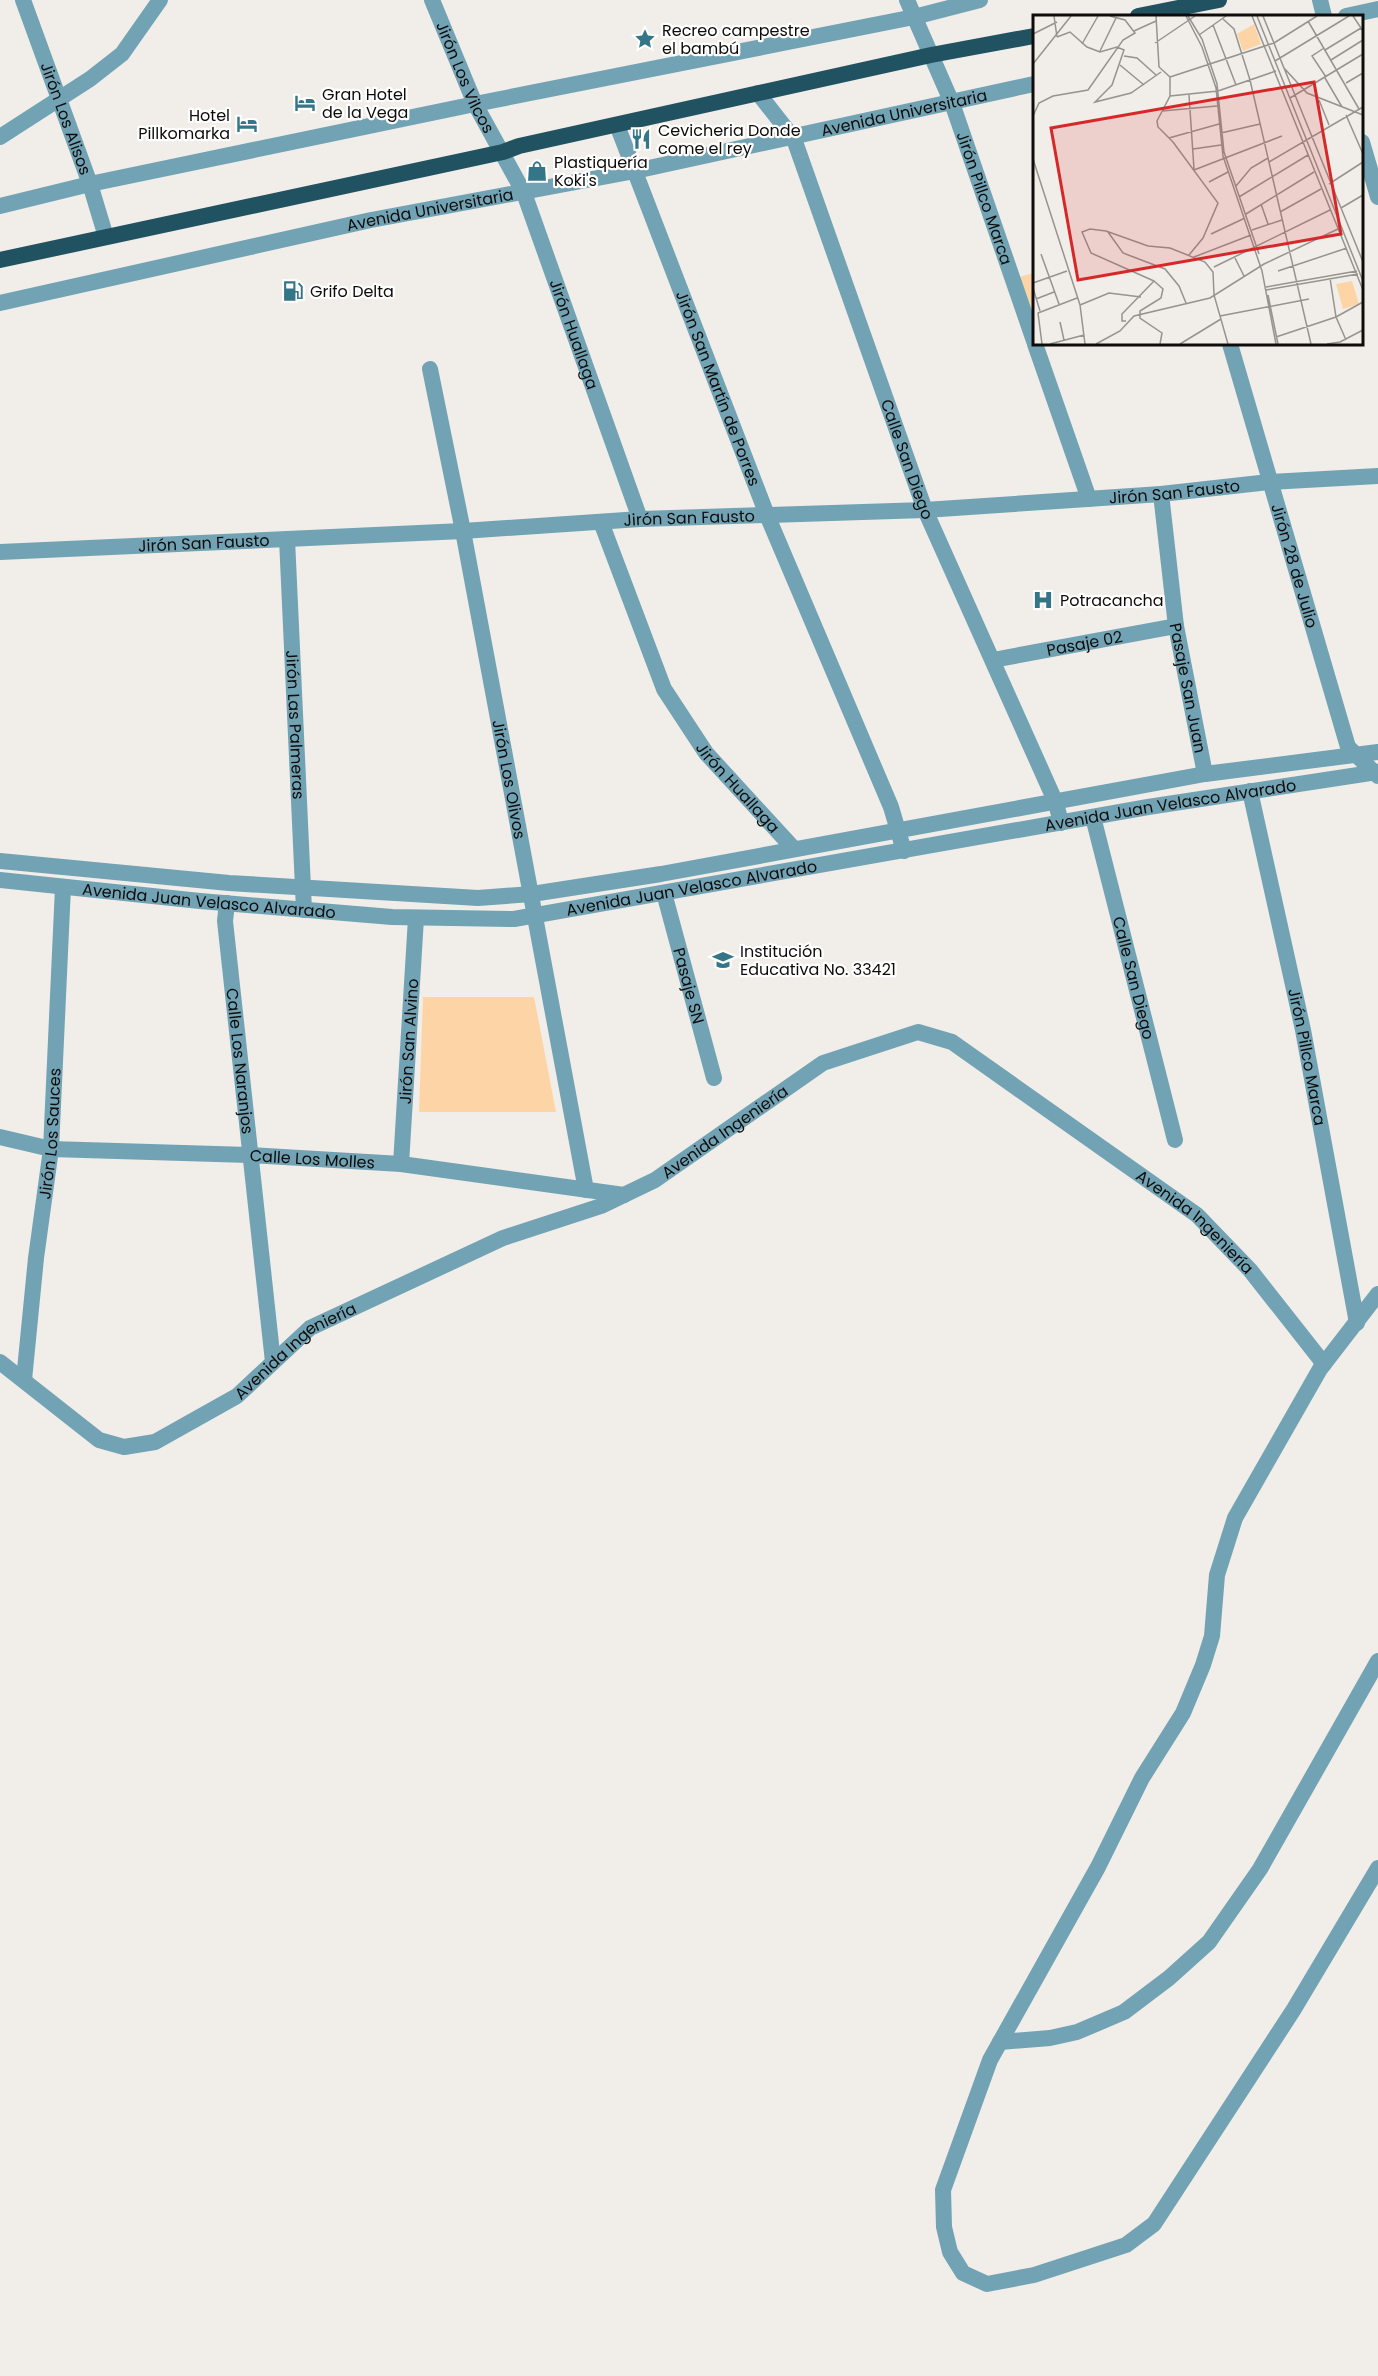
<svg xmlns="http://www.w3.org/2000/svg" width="1378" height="2376" font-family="Poppins,sans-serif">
  <rect width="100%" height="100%" fill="#f1ede8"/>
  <g fill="#fdd4a6">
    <path d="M 1034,273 L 1034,321 L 1019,277 Z"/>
    <path d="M 423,997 L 534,997 L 556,1112 L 419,1112 Z"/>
  </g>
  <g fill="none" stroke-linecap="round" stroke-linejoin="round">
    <g stroke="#71a3b4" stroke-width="16">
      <path id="s1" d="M 23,0 L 90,184 L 106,237"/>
      <path id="s2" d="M 432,0 L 475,104 L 524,193 L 640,519"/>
      <path id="s3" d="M 907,0 L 952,103 L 1034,341"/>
      <path d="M 1320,0 L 1324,16"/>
      <path d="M 1346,16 L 1378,9"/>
      <path id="s4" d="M 758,93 L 794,139 L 925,510 L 1056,803 L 1061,823"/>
      <path id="s5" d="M 617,125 L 767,515 L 891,807 L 904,851"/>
      <path d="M 0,137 L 90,79 L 122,54 L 160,0"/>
      <path d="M 1362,142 L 1378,197"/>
      <path d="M 0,206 L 90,184 L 475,104 L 914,17 L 980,0"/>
      <path id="s6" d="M 0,303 L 371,220 L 635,171 L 1034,84"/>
      <path d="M 1035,344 L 1089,499"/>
      <path id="s7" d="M 1230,344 L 1348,747 L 1378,776"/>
      <path id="s8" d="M 430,369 L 463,531 L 586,1190"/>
      <path id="s9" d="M 1161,494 L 1176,626 L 1205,774"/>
      <path id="s10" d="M 601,522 L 664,689 L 706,753 L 794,849"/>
      <path id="s11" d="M 287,539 L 304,910"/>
      <path id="s12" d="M 0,552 L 463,531 L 640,519 L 925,510 L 1161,494 L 1269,482 L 1378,476"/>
      <path id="s13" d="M 993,660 L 1176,626"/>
      <path id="s14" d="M 1250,791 L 1303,1030 L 1357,1323"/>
      <path id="s15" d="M 1093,817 L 1175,1140"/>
      <path id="s16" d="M 664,893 L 714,1078"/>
      <path id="s17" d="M 227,903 L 225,921 L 273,1362"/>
      <path id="s18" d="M 0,1137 L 51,1149 L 249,1155 L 401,1164 L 624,1195"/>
      <path id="s19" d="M 401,1164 L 416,918"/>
      <path d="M 1378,1294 L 1320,1369 L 1235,1518 L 1217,1575 L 1212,1636 L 1203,1665 L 1183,1713 L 1142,1778 L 1098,1867 L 990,2060 L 943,2190 L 944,2227 L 950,2252 L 963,2273 L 987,2284 L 1034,2275 L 1126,2245 L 1154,2224 L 1294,2009 L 1378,1868"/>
      <path id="s20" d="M 0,1362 L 99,1440 L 124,1447 L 155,1442 L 237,1396 L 310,1328 L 503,1238 L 601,1206 L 655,1180 L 823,1063 L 918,1032 L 952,1042 L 1197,1215 L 1250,1270 L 1324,1364"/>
      <path id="s21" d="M 24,1380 L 36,1258 L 51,1149 L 63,887"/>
      <path d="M 1000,2042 L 1050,2038 L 1077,2032 L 1124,2012 L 1169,1978 L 1209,1942 L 1260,1869 L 1378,1661"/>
    </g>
    <g stroke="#71a3b4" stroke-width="16">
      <path d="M 0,861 L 229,883 L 478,898 L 532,894 L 661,874 L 1205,774 L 1378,752"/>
      <path id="s22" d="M 0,880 L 200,901 L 392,917 L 514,919 L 1148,807 L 1378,772"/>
    </g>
    <g stroke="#205261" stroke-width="16">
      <path d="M 1138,16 L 1219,0"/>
      <path d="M 0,260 L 503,152 L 519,146 L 931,55 L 1034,36"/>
    </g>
  </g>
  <defs>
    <g id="sight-bare" transform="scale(1.62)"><path d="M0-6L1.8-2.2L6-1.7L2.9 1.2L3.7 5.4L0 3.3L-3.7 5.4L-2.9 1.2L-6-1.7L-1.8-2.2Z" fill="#347588" stroke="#fff" stroke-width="2.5" paint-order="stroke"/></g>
    <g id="hotel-bare" transform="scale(1.62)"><path d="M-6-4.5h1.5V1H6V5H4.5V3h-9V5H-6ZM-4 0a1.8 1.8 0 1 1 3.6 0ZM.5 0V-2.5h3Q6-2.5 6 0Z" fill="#347588" stroke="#fff" stroke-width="2.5" paint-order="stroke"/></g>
    <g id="restaurant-bare" transform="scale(1.62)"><path d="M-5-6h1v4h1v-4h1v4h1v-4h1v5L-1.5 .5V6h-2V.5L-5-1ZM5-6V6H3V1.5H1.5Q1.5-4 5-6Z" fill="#347588" stroke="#fff" stroke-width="2.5" paint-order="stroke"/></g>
    <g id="shop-bare" transform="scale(1.62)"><path d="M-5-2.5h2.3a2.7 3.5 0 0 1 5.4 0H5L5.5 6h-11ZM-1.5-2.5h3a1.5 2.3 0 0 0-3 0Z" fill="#347588" stroke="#fff" stroke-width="2.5" paint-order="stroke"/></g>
    <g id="fuel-bare" transform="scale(1.62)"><path d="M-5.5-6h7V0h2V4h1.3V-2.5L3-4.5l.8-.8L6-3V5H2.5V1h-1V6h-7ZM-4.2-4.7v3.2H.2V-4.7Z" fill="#347588" stroke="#fff" stroke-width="2.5" paint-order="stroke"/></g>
    <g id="hospital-bare" transform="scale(1.62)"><path d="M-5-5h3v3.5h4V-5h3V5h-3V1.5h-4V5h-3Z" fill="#347588" stroke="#fff" stroke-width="2.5" paint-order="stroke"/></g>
    <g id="school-bare" transform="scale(1.62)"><path d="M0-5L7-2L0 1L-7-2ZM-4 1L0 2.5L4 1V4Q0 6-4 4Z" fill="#347588" stroke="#fff" stroke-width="2.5" paint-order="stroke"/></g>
  </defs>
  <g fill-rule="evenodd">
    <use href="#sight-bare" x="645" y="39"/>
    <use href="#hotel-bare" x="305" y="103"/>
    <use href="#hotel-bare" x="247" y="124"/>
    <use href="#restaurant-bare" x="641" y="139"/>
    <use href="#shop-bare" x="537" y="171"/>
    <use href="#fuel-bare" x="293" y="291"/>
    <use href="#hospital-bare" x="1043" y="600"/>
    <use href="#school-bare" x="723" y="960"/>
  </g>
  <g text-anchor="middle" stroke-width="4.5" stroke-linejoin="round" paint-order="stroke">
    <g font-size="16" fill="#0e0c0b" stroke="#fff" text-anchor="start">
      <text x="662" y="36">Recreo campestre<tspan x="662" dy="18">el bambú</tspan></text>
      <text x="322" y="100">Gran Hotel<tspan x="322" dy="18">de la Vega</tspan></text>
      <text x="230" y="121" text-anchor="end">Hotel<tspan x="230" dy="18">Pillkomarka</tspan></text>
      <text x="658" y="136">Cevicheria Donde<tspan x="658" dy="18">come el rey</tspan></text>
      <text x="554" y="168">Plastiquería<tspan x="554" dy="18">Koki's</tspan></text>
      <text x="310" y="297">Grifo Delta</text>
      <text x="1060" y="606">Potracancha</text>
      <text x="740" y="957">Institución<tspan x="740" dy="18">Educativa No. 33421</tspan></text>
    </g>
    <g font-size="16" fill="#0e0c0b" stroke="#fff">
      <text dy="6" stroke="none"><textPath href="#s2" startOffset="84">Jirón Los Vilcos</textPath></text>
      <text dy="6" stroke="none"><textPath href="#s6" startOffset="924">Avenida Universitaria</textPath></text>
      <text dy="6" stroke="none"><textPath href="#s1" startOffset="126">Jirón Los Alisos</textPath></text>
      <text dy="6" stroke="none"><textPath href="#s3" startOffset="213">Jirón Pillco Marca</textPath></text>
      <text dy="6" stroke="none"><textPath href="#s6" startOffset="440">Avenida Universitaria</textPath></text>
      <text dy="6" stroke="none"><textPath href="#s2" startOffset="364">Jirón Huallaga</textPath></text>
      <text dy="6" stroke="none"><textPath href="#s5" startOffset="282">Jirón San Martín de Porres</textPath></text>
      <text dy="6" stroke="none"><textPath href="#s4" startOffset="398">Calle San Diego</textPath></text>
      <text dy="6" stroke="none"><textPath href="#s12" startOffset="1176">Jirón San Fausto</textPath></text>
      <text dy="6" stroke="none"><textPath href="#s12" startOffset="690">Jirón San Fausto</textPath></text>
      <text dy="6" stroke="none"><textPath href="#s12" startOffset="204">Jirón San Fausto</textPath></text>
      <text dy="6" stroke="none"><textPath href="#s7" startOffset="231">Jirón 28 de Julio</textPath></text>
      <text dy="6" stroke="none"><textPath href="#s13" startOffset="93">Pasaje 02</textPath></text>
      <text dy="6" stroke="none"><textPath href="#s9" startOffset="196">Pasaje San Juan</textPath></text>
      <text dy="6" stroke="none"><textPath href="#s11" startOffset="186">Jirón Las Palmeras</textPath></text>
      <text dy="6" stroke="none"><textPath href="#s8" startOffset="418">Jirón Los Olivos</textPath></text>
      <text dy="6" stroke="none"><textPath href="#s10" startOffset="302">Jirón Huallaga</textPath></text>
      <text dy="6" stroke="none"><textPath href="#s22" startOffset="1182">Avenida Juan Velasco Alvarado</textPath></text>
      <text dy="6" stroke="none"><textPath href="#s22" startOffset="696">Avenida Juan Velasco Alvarado</textPath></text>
      <text dy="6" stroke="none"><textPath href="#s22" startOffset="210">Avenida Juan Velasco Alvarado</textPath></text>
      <text dy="6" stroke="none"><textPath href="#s15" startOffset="166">Calle San Diego</textPath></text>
      <text dy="6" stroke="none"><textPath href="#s16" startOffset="96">Pasaje SN</textPath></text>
      <text dy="6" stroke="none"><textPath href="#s19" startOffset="123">Jirón San Alvino</textPath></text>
      <text dy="6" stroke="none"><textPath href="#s14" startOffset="272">Jirón Pillco Marca</textPath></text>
      <text dy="6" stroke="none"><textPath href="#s17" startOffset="159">Calle Los Naranjos</textPath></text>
      <text dy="6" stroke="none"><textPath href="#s20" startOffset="838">Avenida Ingeniería</textPath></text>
      <text dy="6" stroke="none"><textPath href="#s21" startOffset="248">Jirón Los Sauces</textPath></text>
      <text dy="6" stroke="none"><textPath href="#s18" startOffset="314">Calle Los Molles</textPath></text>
      <text dy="6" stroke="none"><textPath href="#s20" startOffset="1396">Avenida Ingeniería</textPath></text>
      <text dy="6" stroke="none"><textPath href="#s20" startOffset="352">Avenida Ingeniería</textPath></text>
    </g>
  </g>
  <g transform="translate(1033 15)">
    <rect width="330" height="330" fill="#f1ede8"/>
    <path d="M 221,9 L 228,29 L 210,36 L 204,19 ZM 319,266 L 326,289 L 310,294 L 303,269 Z" fill="#fdd4a6"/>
    <path fill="none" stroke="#969390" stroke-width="1.5" d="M 21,1 L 24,22M 123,1 L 126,52 L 137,62M 153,1 L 169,32 L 183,73 L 190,141 L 229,256 L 243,329M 155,1 L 169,24 L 184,69 L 191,137 L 226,239M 219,1 L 330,275M 224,1 L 330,266M 230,1 L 251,53 L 274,78 L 330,100M 320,1 L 330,16M 190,4 L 201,14 L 217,65 L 278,329M 275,6 L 326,94M 180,10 L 203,70M 101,16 L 123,6M 0,19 L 24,7M 166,20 L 193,1M 24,22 L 37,17 L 54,32 L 67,37 L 84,32 L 91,35 L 79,70 L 62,87 L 98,78 L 128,57M 122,28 L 162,1M 49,29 L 65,1M 291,33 L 279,41 L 293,62M 292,35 L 328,13M 67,36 L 83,3M 91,41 L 104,43 L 123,60M 298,45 L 330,25M 242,46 L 316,1M 0,49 L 38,1M 87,50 L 111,70M 251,53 L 330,247M 137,62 L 137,81 L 124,106 L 125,112 L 140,127 L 185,188 L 170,223 L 156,240M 137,62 L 241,28 L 284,1M 292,63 L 309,92M 313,68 L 330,58M 156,80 L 161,154M 137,81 L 185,76 L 243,56M 257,83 L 330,39M 286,85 L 296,110M 129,96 L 184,91M 313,100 L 330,139M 0,101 L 6,88 L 20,81 L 55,75 L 90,25 L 102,18 L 92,5 L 77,1M 188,118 L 227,109M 136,123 L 186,109M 160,134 L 188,130M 0,144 L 47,290 L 52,329M 236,147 L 330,92M 161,155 L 249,121M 176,167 L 195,157M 296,169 L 330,147M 203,171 L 218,153 L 235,143M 206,182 L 275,140M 228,189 L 235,209M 308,193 L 330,180M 247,197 L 288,174M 213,199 L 281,157M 219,215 L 249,205M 75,217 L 90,238 L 132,254 L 146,271 L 153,288M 178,219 L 212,203M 8,239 L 26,289M 161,242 L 218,220M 202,243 L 211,261M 181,252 L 297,195M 245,256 L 314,233M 297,263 L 303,302 L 313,325M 121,266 L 58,238 L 49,217 L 57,214 L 73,216 L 115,231 L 137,233 L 172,247 L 180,257 L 181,280 L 195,329M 0,268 L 34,256M 233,272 L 324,256M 0,273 L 7,296M 233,275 L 325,259M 235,280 L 245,329M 3,284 L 21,277M 47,290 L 76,278 L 108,282M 187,301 L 276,284M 93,306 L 89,306 L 89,299 L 121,266 L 130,274 L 128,283 L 107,296 L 107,303 L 129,318 L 127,329M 27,307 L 31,325M 243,322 L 303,302 L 330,287M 9,329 L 5,298 L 44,283M 17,329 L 51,320M 63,329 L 87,316 L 101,301 L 177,283 L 231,249 L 305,214M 147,329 L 188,304M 294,329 L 307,327 L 330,315"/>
    <path fill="#d62828" fill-opacity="0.15" stroke="#d62828" stroke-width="3" d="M 281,67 L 308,219 L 45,265 L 18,113 Z"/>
    <rect width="330" height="330" fill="none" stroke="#0e0c0b" stroke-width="3"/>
  </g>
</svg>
